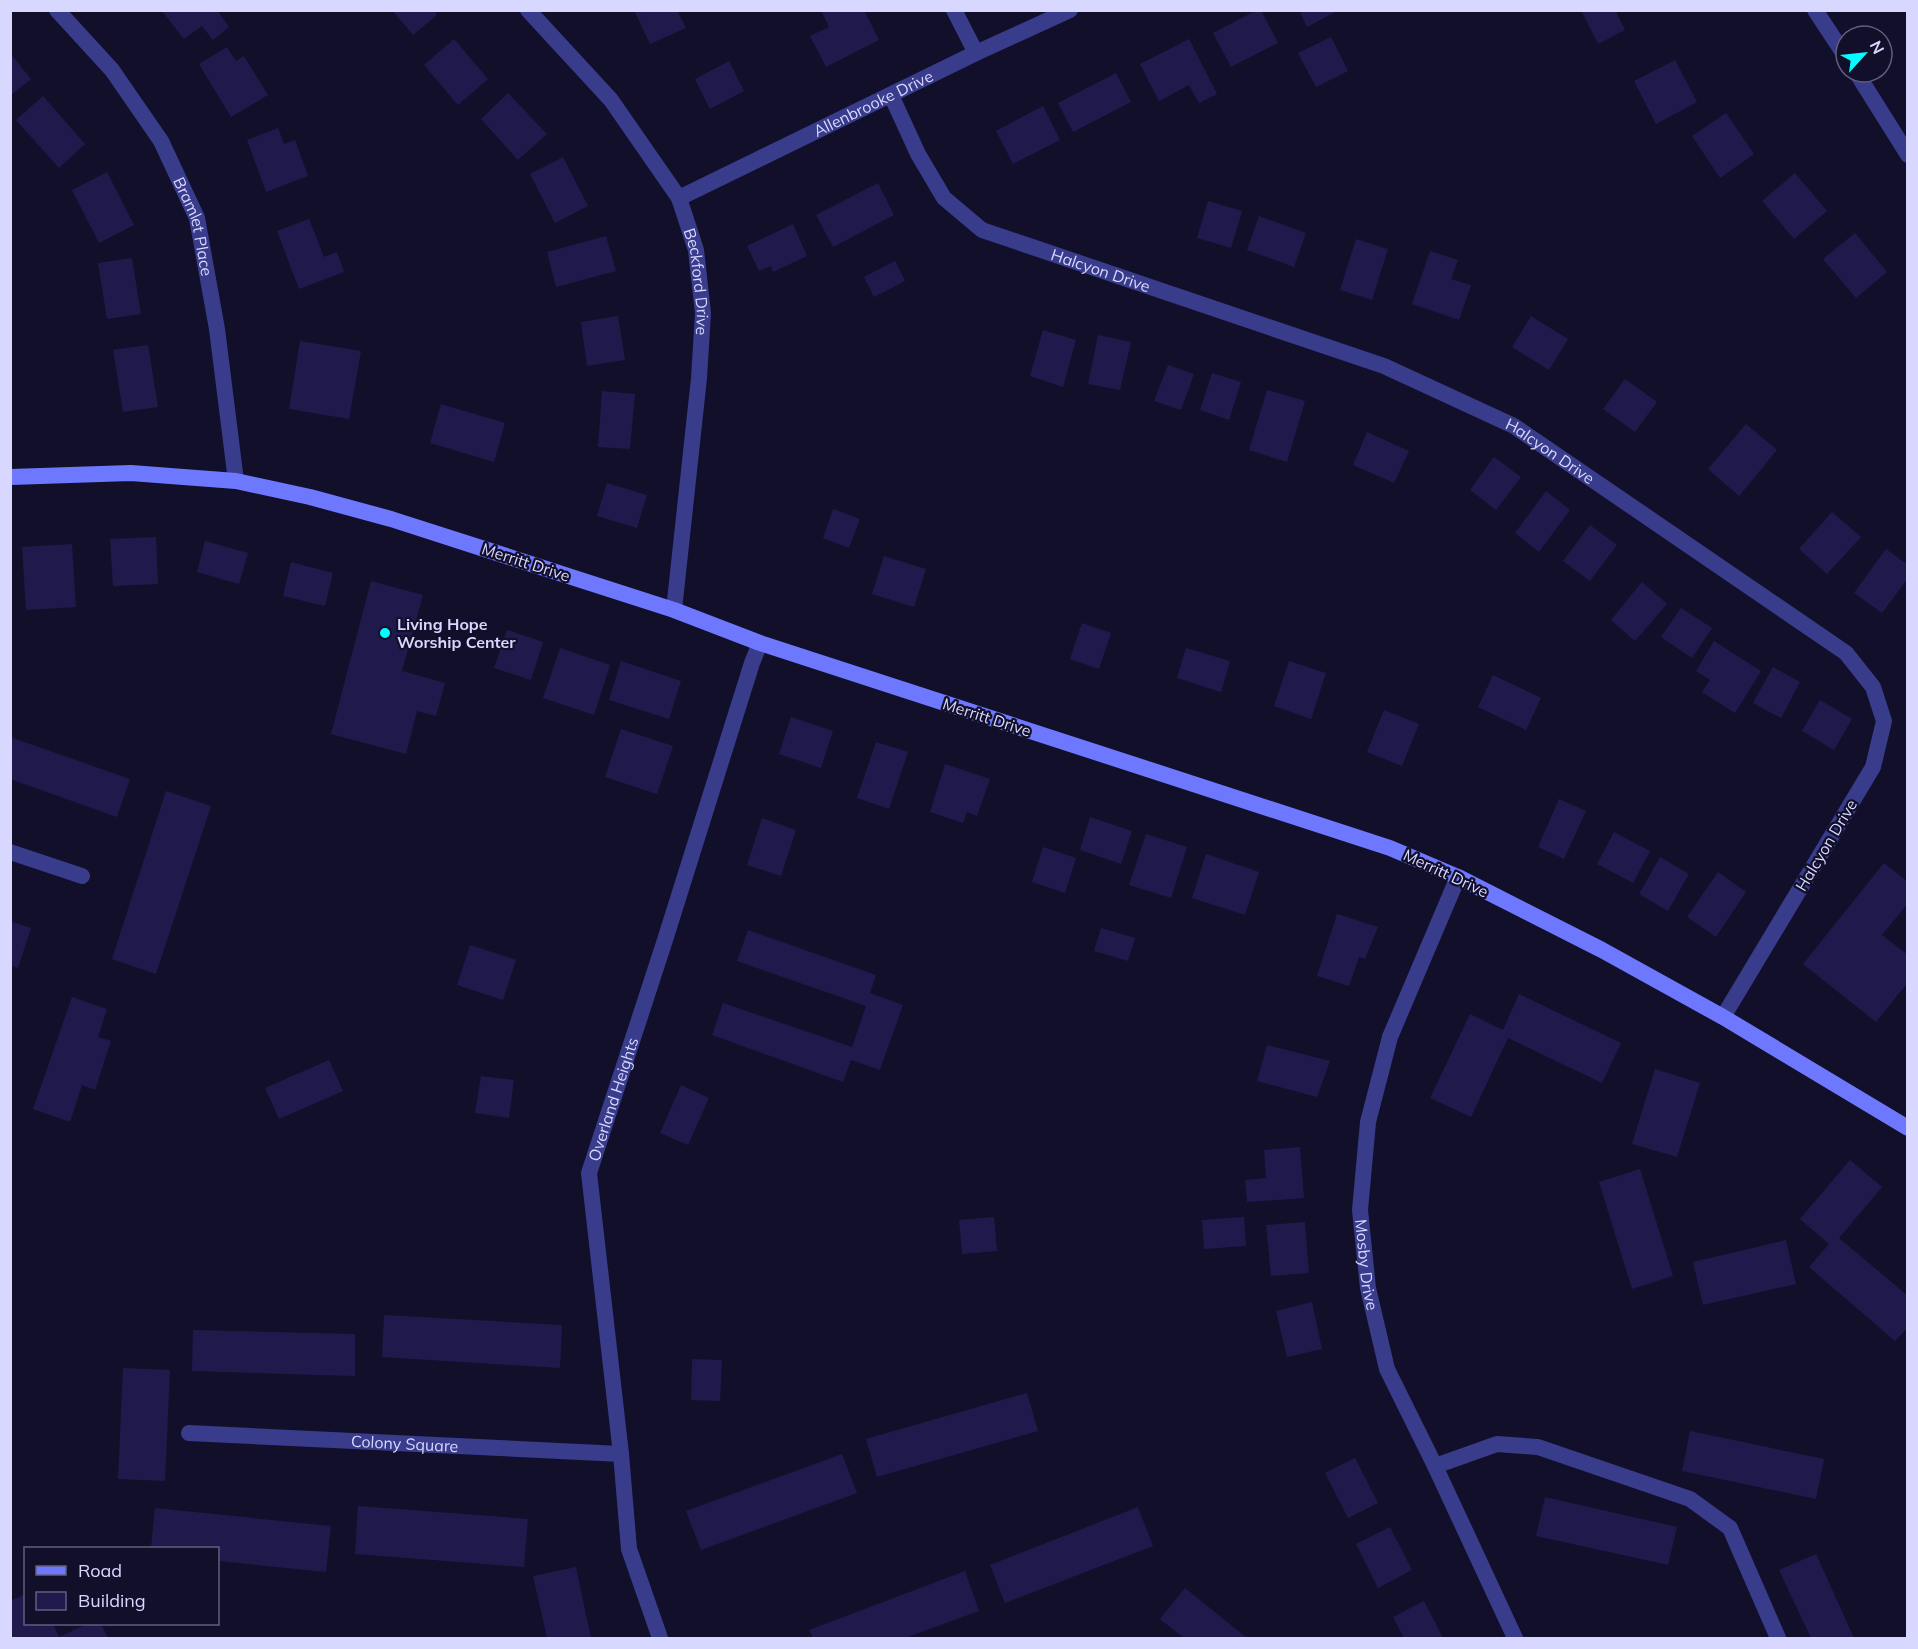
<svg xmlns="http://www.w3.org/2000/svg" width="1918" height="1649" font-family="Mulish,sans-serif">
  <rect width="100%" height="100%" fill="#110f2a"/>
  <g fill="#201a4c">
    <path d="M 161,10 L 217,10 L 229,27 L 213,40 L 202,26 L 184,39 Z"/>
    <path d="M 392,10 L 434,10 L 437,15 L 413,35 Z"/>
    <path d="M 634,10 L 677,10 L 686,28 L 650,44 Z"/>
    <path d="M 821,10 L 864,10 L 879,40 L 826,67 L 810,36 L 829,27 Z"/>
    <path d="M 1257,10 L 1261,10 L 1278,43 L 1231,67 L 1213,33 Z"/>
    <path d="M 1299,10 L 1339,10 L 1307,27 Z"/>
    <path d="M 1581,10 L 1615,10 L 1625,30 L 1598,44 Z"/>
    <path d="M 1331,37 L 1348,71 L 1316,87 L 1298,53 Z"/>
    <path d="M 454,39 L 488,79 L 458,105 L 424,65 Z"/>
    <path d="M 1189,39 L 1217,94 L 1199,103 L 1189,85 L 1159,101 L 1140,64 Z"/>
    <path d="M 227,47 L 236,61 L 244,56 L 268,95 L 231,117 L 199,64 Z"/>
    <path d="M 10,53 L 31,79 L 10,96 Z"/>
    <path d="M 1675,60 L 1697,102 L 1656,124 L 1634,81 Z"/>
    <path d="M 729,61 L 744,91 L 710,109 L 695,79 Z"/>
    <path d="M 1116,73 L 1131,102 L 1073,132 L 1058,103 Z"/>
    <path d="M 508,93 L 547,134 L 518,160 L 481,119 Z"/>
    <path d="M 43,96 L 85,144 L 59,168 L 16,120 Z"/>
    <path d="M 1043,106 L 1060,140 L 1013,164 L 996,131 Z"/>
    <path d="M 1726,113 L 1754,154 L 1720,178 L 1692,136 Z"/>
    <path d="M 278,128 L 284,144 L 295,140 L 308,176 L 266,192 L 247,140 Z"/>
    <path d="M 563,157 L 588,206 L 555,223 L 530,174 Z"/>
    <path d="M 107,172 L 134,225 L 99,243 L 72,190 Z"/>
    <path d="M 1795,173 L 1827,211 L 1794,239 L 1762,201 Z"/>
    <path d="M 878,183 L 894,215 L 833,247 L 816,215 Z"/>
    <path d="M 1208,201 L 1242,211 L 1231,248 L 1197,238 Z"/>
    <path d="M 1259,216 L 1306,233 L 1294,267 L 1247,250 Z"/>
    <path d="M 309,219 L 324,257 L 337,252 L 344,272 L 299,289 L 277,231 Z"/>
    <path d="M 793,224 L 807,256 L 773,272 L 771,266 L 759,271 L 747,246 Z"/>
    <path d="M 1855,233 L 1887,272 L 1856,298 L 1823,259 Z"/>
    <path d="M 606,236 L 616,271 L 556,287 L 547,252 Z"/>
    <path d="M 1356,239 L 1388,249 L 1372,300 L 1340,290 Z"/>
    <path d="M 1430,251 L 1458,260 L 1451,279 L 1471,285 L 1459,320 L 1412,304 Z"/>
    <path d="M 132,258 L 141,314 L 107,319 L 98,263 Z"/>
    <path d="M 895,261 L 905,281 L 874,297 L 864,277 Z"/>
    <path d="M 618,316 L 625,360 L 587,366 L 581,322 Z"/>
    <path d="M 1531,316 L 1568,339 L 1549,370 L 1512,347 Z"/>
    <path d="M 1043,330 L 1076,340 L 1063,387 L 1030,376 Z"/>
    <path d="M 1098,335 L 1131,342 L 1120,390 L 1088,384 Z"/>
    <path d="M 300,341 L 361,351 L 349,419 L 289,409 Z"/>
    <path d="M 148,345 L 158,407 L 123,412 L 113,350 Z"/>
    <path d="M 1168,365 L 1194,374 L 1181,410 L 1154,401 Z"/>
    <path d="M 1212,373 L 1241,382 L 1229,420 L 1200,410 Z"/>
    <path d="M 1625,379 L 1657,402 L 1635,432 L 1603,409 Z"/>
    <path d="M 1267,390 L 1305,401 L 1287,462 L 1249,450 Z"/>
    <path d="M 602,391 L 635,394 L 630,449 L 598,447 Z"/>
    <path d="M 441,404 L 505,423 L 494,462 L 430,443 Z"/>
    <path d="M 1746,424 L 1777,450 L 1739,496 L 1708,469 Z"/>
    <path d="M 1367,432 L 1409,451 L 1394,483 L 1353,465 Z"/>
    <path d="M 1494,457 L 1521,477 L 1496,510 L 1470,490 Z"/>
    <path d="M 607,483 L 647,495 L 637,528 L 597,516 Z"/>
    <path d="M 1546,491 L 1570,510 L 1539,552 L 1515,533 Z"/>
    <path d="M 833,509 L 860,519 L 849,548 L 823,538 Z"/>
    <path d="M 1832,512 L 1861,537 L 1827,574 L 1799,549 Z"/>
    <path d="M 1590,525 L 1617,545 L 1590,581 L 1563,561 Z"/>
    <path d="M 156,537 L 158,584 L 113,586 L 110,539 Z"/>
    <path d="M 205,541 L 248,553 L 239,584 L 197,572 Z"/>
    <path d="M 72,544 L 76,607 L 26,610 L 22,547 Z"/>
    <path d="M 1886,549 L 1908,565 L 1908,578 L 1882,613 L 1854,593 Z"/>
    <path d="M 884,556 L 926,569 L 914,607 L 872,594 Z"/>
    <path d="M 291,562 L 333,573 L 325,606 L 283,596 Z"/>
    <path d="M 371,581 L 423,595 L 402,671 L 445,683 L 436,716 L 417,711 L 406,754 L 331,734 Z"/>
    <path d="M 1642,582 L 1667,604 L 1635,641 L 1611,620 Z"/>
    <path d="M 1681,608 L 1712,628 L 1692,658 L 1661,637 Z"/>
    <path d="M 1082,623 L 1111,633 L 1099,669 L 1070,659 Z"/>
    <path d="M 507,630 L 543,642 L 531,680 L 494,668 Z"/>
    <path d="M 1714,641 L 1761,671 L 1735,713 L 1702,692 L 1710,680 L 1696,671 Z"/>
    <path d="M 560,648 L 610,665 L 594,715 L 543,698 Z"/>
    <path d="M 1186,648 L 1230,661 L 1221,692 L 1177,678 Z"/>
    <path d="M 621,661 L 681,681 L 669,719 L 609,700 Z"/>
    <path d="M 1289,661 L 1326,673 L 1311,719 L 1274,706 Z"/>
    <path d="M 1773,667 L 1800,682 L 1781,718 L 1753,703 Z"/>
    <path d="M 1493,675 L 1541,698 L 1526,730 L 1478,707 Z"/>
    <path d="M 1820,700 L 1852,719 L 1834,750 L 1802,731 Z"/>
    <path d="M 1384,710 L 1419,724 L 1402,766 L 1367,752 Z"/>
    <path d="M 791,717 L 833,731 L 821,768 L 779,754 Z"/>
    <path d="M 621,729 L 673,746 L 657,794 L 605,777 Z"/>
    <path d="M 10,737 L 130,779 L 117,817 L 10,779 Z"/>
    <path d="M 876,742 L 908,752 L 889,809 L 857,798 Z"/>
    <path d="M 945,764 L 990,779 L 977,816 L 967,812 L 963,823 L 930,812 Z"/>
    <path d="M 166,791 L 211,806 L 156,974 L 112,959 Z"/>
    <path d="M 1559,799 L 1586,811 L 1564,859 L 1538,847 Z"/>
    <path d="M 1090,817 L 1132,831 L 1121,864 L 1080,850 Z"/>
    <path d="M 762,818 L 796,830 L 781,876 L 747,865 Z"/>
    <path d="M 1614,832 L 1650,851 L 1633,883 L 1597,864 Z"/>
    <path d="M 1146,834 L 1187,847 L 1171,898 L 1129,885 Z"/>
    <path d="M 1043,847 L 1076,858 L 1065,893 L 1032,882 Z"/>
    <path d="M 1206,854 L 1259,872 L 1245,915 L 1192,898 Z"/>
    <path d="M 1660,857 L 1689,874 L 1668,911 L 1639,894 Z"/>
    <path d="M 1884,863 L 1908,882 L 1908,903 L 1882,935 L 1908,955 L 1908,982 L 1876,1022 L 1803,964 Z"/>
    <path d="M 1718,872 L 1746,892 L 1716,937 L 1687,917 Z"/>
    <path d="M 1337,914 L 1378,927 L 1365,959 L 1359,957 L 1349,986 L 1317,976 Z"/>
    <path d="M 10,921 L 31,928 L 18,968 L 10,965 Z"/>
    <path d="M 1101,928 L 1135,938 L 1128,961 L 1094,951 Z"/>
    <path d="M 748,930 L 876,975 L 870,993 L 903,1005 L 880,1070 L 851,1060 L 843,1082 L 712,1035 L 723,1003 L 852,1047 L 866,1006 L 737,961 Z"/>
    <path d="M 470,945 L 516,960 L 503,1000 L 457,985 Z"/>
    <path d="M 1519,994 L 1621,1043 L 1602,1083 L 1508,1038 L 1471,1117 L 1430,1098 L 1470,1014 L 1503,1030 Z"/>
    <path d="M 72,997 L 107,1009 L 98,1037 L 111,1041 L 95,1090 L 82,1085 L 70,1122 L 33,1109 Z"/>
    <path d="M 1267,1045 L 1330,1061 L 1317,1097 L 1257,1081 Z"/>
    <path d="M 329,1060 L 343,1091 L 279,1119 L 265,1088 Z"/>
    <path d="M 1655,1069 L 1700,1083 L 1677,1157 L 1632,1144 Z"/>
    <path d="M 481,1076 L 514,1080 L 509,1118 L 475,1113 Z"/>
    <path d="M 681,1085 L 709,1098 L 688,1145 L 660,1133 Z"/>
    <path d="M 1300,1147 L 1304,1198 L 1247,1202 L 1245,1180 L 1266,1178 L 1264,1150 Z"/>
    <path d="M 1850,1160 L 1882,1187 L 1839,1238 L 1908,1296 L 1908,1327 L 1895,1341 L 1809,1267 L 1829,1244 L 1800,1219 Z"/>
    <path d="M 1640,1169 L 1673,1276 L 1632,1289 L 1599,1182 Z"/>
    <path d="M 994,1217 L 997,1251 L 962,1254 L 959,1220 Z"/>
    <path d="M 1244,1217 L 1246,1246 L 1204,1249 L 1202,1220 Z"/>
    <path d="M 1305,1222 L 1309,1273 L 1271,1276 L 1266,1225 Z"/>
    <path d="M 1786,1240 L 1796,1284 L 1703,1305 L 1693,1262 Z"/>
    <path d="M 1312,1302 L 1322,1349 L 1287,1357 L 1276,1311 Z"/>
    <path d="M 384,1315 L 562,1325 L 560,1368 L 382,1357 Z"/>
    <path d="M 193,1330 L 355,1334 L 355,1376 L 192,1371 Z"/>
    <path d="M 692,1359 L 722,1360 L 720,1401 L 691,1400 Z"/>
    <path d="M 123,1368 L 170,1370 L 165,1481 L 118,1479 Z"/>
    <path d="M 1027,1393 L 1038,1431 L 877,1477 L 866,1439 Z"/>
    <path d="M 1690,1431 L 1824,1459 L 1816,1499 L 1682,1471 Z"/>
    <path d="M 842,1454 L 857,1493 L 701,1550 L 686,1511 Z"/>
    <path d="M 1355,1458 L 1378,1503 L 1348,1518 L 1325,1473 Z"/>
    <path d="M 1545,1497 L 1677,1527 L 1668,1565 L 1536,1536 Z"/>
    <path d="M 358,1506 L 528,1519 L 524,1567 L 355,1554 Z"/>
    <path d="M 1138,1507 L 1153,1546 L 1005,1603 L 990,1565 Z"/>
    <path d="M 155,1508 L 331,1526 L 326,1572 L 218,1561 L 218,1548 L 151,1548 Z"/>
    <path d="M 1390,1527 L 1412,1570 L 1378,1588 L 1356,1544 Z"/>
    <path d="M 1816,1554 L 1854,1638 L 1811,1638 L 1779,1570 Z"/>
    <path d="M 576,1567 L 591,1638 L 547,1638 L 533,1576 Z"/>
    <path d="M 965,1571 L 979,1611 L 905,1638 L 813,1638 L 809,1630 Z"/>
    <path d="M 1185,1588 L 1247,1638 L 1184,1638 L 1160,1619 Z"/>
    <path d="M 26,1594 L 26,1624 L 53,1624 L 59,1637 L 87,1624 L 101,1624 L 108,1638 L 10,1638 L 10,1601 Z"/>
    <path d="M 1424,1601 L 1443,1638 L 1404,1638 L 1393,1617 Z"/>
  </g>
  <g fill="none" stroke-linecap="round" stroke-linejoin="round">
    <g stroke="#383c8b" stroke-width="16">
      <path id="s1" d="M 57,10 L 112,70 L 161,141 L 197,218 L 217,329 L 236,481"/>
      <path id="s2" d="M 528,10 L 611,100 L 679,198 L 696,250 L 703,313 L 699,378 L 674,610"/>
      <path d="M 954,10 L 976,53"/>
      <path id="s3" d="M 891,95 L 918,154 L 944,198 L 982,230 L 1384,366 L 1514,426 L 1846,653 L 1873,687 L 1884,721 L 1873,767 L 1723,1017"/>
      <path id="s4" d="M 679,198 L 976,53 L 1070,10"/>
      <path d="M 10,852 L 82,876"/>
      <path id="s5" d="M 1458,877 L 1390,1037 L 1368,1122 L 1360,1210 L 1368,1288 L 1387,1369 L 1435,1466 L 1515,1638"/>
      <path id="s6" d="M 189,1433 L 621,1454"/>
      <path d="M 1435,1466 L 1497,1444 L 1538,1447 L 1690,1499 L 1730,1528 L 1778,1638"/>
      <path id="s7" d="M 660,1638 L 629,1549 L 621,1454 L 589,1173 L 665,940 L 752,663 L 760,643"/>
    </g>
    <g stroke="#383c8b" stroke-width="16">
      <path d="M 1815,10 L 1846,57"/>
      <path d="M 1856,72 L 1908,155"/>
    </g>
    <path stroke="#6e78ff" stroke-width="16" d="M 10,477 L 131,473 L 236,481 L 310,497 L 391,519 L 674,610 L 760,643 L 1390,848 L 1458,877 L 1602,950 L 1723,1017 L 1908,1128"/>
  </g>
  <circle fill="#03fcff" stroke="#110f2a" stroke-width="2" cx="385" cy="633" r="6"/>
  <g text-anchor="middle" stroke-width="4.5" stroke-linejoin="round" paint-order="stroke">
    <g font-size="16" fill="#d8d7ff" stroke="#110f2a">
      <text dy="6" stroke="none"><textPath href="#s4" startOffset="216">Allenbrooke Drive</textPath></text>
      <text dy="6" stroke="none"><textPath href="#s1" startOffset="260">Bramlet Place</textPath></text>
      <text dy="6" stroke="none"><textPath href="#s3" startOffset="291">Halcyon Drive</textPath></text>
      <text dy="6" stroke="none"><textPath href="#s2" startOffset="328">Beckford Drive</textPath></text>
      <text dy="6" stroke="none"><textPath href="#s3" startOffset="777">Halcyon Drive</textPath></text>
      <text transform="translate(526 562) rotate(18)" y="6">Merritt Drive</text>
      <text transform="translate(987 717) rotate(18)" y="6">Merritt Drive</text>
      <text transform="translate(1826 845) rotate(-59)" y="6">Halcyon Drive</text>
      <text transform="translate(1446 873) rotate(25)" y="6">Merritt Drive</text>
      <text dy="6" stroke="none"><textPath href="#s7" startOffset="550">Overland Heights</textPath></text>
      <text dy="6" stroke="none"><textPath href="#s5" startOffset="405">Mosby Drive</textPath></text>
      <text dy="6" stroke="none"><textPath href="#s6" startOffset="216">Colony Square</textPath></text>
    </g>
    <g font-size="16" font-weight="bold" fill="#d8d7ff" stroke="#110f2a" text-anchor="start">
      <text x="397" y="630">Living Hope<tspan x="397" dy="18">Worship Center</tspan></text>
    </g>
  </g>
  <rect width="1918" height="1649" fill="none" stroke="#d8d7ff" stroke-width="24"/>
  <rect x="24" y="1547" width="195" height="78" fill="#110f2a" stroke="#615f7f" stroke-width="1.5"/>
  <rect x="36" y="1566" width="30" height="9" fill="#6e78ff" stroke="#615f7f" stroke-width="1.5"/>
  <text x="78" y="1577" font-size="18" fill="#d8d7ff">Road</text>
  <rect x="36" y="1592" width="30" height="18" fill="#201a4c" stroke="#615f7f" stroke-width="1.5"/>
  <text x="78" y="1607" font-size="18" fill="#d8d7ff">Building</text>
  <g transform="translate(1864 54) rotate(63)"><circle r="28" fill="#110f2a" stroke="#615f7f" stroke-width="1.5"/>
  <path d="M0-4.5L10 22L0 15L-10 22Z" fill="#03fcff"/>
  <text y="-9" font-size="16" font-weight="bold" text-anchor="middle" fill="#d8d7ff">N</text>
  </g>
</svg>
